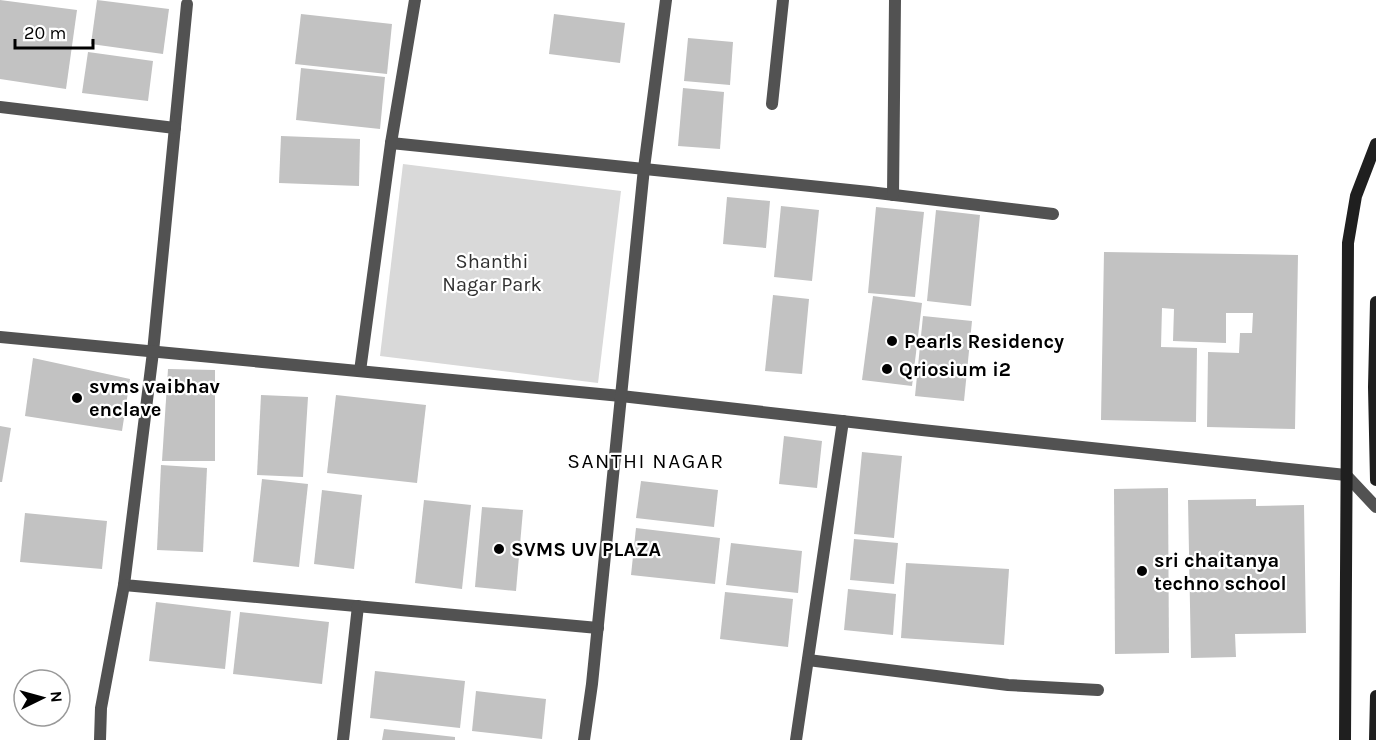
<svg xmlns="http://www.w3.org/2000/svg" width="1376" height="740" font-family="Karla,sans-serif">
  <rect width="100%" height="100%" fill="#fff"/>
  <path fill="#d9d9d9" d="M 403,164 L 621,191 L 598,383 L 380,356 Z"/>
  <g fill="#c2c2c2">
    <path d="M 0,0 L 77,10 L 66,89 L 0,79 Z"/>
    <path d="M 97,0 L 169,9 L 163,54 L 91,44 Z"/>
    <path d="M 301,14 L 392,24 L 387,74 L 295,64 Z"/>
    <path d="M 554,14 L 625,23 L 620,63 L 549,54 Z"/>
    <path d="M 688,38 L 733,42 L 730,85 L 684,81 Z"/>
    <path d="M 88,52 L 153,61 L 148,101 L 82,93 Z"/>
    <path d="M 301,68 L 385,77 L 380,129 L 296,120 Z"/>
    <path d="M 683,88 L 724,92 L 720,149 L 678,146 Z"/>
    <path d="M 281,136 L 360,139 L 359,186 L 279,183 Z"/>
    <path d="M 727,197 L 770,201 L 766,248 L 723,244 Z"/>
    <path d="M 781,206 L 819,210 L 812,281 L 774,277 Z"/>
    <path d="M 876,207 L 924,212 L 915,297 L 868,293 Z"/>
    <path d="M 936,210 L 980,215 L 971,306 L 927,301 Z"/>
    <path d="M 1104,252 L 1298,255 L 1295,429 L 1207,427 L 1208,352 L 1239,353 L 1240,333 L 1252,333 L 1253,313 L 1226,313 L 1226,343 L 1173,341 L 1174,309 L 1162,308 L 1161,347 L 1197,348 L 1196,422 L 1101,420 Z"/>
    <path d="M 773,295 L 809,299 L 802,374 L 765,371 Z"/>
    <path d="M 873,296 L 922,303 L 912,386 L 862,380 Z"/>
    <path d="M 923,316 L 972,321 L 964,401 L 915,396 Z"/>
    <path d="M 33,358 L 130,379 L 122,431 L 25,416 Z"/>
    <path d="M 168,369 L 215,370 L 215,461 L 162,461 Z"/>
    <path d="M 261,395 L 308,397 L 303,477 L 257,475 Z"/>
    <path d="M 336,395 L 426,405 L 417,483 L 327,473 Z"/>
    <path d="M 0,426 L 11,428 L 2,482 L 0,482 Z"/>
    <path d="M 784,436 L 822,441 L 817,488 L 779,484 Z"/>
    <path d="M 862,452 L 902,456 L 894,538 L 854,534 Z"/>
    <path d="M 161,465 L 207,468 L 203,552 L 157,550 Z"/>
    <path d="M 262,479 L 308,484 L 299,567 L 253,562 Z"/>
    <path d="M 641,481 L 718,490 L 714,527 L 636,518 Z"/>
    <path d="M 1168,488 L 1169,653 L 1115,654 L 1114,489 Z"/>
    <path d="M 322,490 L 362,495 L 354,569 L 314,564 Z"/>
    <path d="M 1256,499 L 1256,506 L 1304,505 L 1306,633 L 1235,634 L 1236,657 L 1191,658 L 1188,500 Z"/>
    <path d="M 424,500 L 471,505 L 462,589 L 415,583 Z"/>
    <path d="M 482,507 L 523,510 L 516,591 L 475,587 Z"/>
    <path d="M 25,513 L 107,521 L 102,569 L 20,562 Z"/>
    <path d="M 636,528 L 720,538 L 715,584 L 631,575 Z"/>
    <path d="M 854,539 L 898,543 L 894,584 L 850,580 Z"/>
    <path d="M 731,543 L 802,551 L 798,593 L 726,585 Z"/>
    <path d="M 906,563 L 1009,569 L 1004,645 L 901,638 Z"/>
    <path d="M 848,589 L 896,594 L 893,635 L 844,630 Z"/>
    <path d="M 725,592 L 793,599 L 788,647 L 720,639 Z"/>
    <path d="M 156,602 L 231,611 L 225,669 L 149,661 Z"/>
    <path d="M 240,612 L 329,622 L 322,684 L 233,674 Z"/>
    <path d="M 375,671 L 465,681 L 460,728 L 370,718 Z"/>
    <path d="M 476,691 L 546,699 L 542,739 L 472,731 Z"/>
    <path d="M 384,729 L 455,737 L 455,740 L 382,740 Z"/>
  </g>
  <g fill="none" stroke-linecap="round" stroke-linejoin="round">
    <g stroke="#525252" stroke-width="12">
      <path d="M 187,4 L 153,352 L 124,585 L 598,628"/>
      <path d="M 772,104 L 783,0"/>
      <path d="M 0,107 L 175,128"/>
      <path d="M 391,143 L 869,192 L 1053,214"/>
      <path d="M 893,195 L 895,0"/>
      <path d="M 0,337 L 621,396 L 922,430 L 1346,475 L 1376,507"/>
      <path d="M 360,371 L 391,143 L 415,0"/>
      <path d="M 808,660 L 1008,685 L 1098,690"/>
      <path d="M 100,740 L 101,708 L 124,585"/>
      <path d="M 343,740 L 358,606"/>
      <path d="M 584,740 L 592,684 L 644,168 L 666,0"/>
      <path d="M 796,740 L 843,421"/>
    </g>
    <g stroke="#1f1f1f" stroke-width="12">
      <path d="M 1376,302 L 1374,387 L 1376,480"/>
      <path d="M 1345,740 L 1348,243 L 1356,196 L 1376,144"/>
      <path d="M 1375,740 L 1376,696"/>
    </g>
  </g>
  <g fill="#000" stroke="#fff" stroke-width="2">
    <circle cx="892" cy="341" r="6"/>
    <circle cx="887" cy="369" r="6"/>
    <circle cx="77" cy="398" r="6"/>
    <circle cx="499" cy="549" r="6"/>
    <circle cx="1142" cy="571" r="6"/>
  </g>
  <g text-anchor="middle" stroke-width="4.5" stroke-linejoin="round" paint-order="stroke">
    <g font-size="20" fill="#303030" stroke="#fff">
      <text x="492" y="268">Shanthi<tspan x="492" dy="23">Nagar Park</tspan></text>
    </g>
    <g font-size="20" font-weight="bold" fill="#000" stroke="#fff" text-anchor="start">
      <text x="904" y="348">Pearls Residency</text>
      <text x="899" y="376">Qriosium i2</text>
      <text x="89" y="393">svms vaibhav<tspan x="89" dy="23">enclave</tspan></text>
      <text x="511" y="556">SVMS UV PLAZA</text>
      <text x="1154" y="567">sri chaitanya<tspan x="1154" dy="23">techno school</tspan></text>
    </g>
    <g font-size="21" letter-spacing="1.5" fill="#000" stroke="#fff">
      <text x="646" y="468">SANTHI NAGAR</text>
    </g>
  </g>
  <g transform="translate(42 698) rotate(85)"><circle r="28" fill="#ffffff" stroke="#999999" stroke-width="1.5"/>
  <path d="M0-4.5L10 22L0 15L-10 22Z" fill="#000000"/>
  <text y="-9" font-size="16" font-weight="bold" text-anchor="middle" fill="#000000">N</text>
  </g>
  <path d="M15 39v9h78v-9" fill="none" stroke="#000000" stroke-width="3"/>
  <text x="24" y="39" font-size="18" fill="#000000" stroke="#ffffff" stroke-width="4.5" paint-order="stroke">20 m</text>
</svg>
